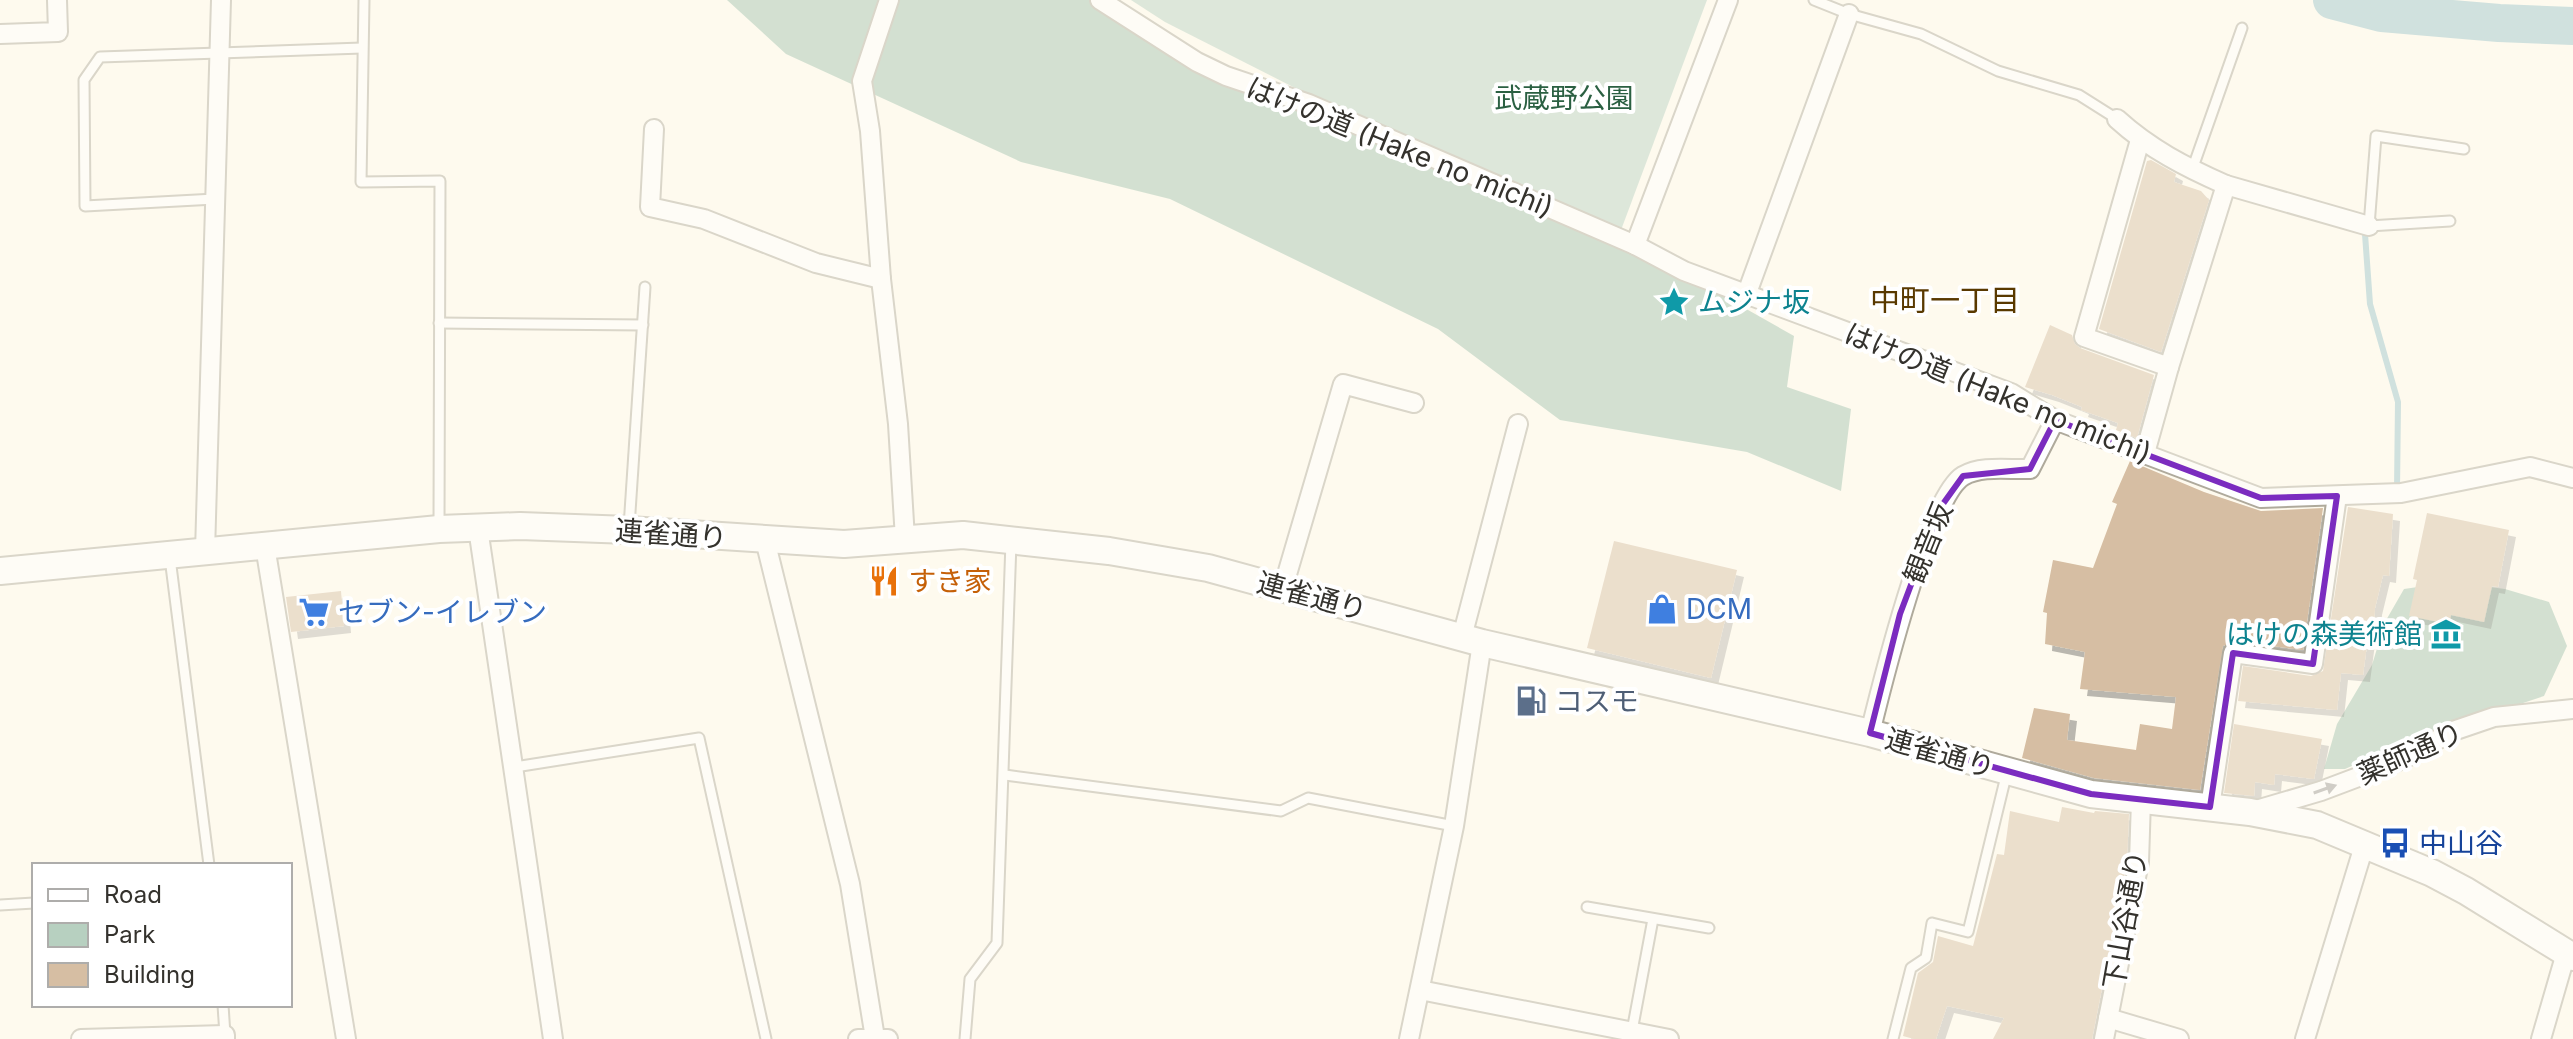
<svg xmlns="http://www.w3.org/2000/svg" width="2573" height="1039" font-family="Inter,'Noto Sans JP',sans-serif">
  <defs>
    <filter id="shadow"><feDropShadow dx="7" dy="7" stdDeviation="0" flood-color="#0004"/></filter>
  </defs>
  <rect width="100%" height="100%" fill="#fefaee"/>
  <path fill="#b7d0c0" d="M 1131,0 L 1707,0 L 1621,230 L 1307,94 L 1165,22 Z"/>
  <g fill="#a1c2ad">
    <path d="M 727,0 L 1089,0 L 1214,77 L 1439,166 L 1693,279 L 1794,336 L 1787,387 L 1851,409 L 1841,491 L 1747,452 L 1560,420 L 1438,329 L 1170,199 L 1021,162 L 786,54 Z"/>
    <path d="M 2452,582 L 2505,589 L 2549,602 L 2567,646 L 2544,696 L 2408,741 L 2345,769 L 2324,769 L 2337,724 L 2372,665 L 2385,622 L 2404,589 Z"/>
  </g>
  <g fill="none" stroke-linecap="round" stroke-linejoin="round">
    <path stroke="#99c3c9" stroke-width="6" d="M 2365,234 L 2370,304 L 2398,402 L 2397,491"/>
    <path stroke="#99c3c9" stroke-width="38" d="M 2332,0 L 2382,13 L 2499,23 L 2573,26"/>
  </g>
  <g fill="#d6bea3" filter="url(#shadow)">
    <path d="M 2151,160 L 2176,174 L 2174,182 L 2201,191 L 2209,200 L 2161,352 L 2099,329 L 2147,161 Z"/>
    <path d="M 2050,325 L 2072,335 L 2075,344 L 2080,348 L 2154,375 L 2137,438 L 2116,430 L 2118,423 L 2081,410 L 2082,407 L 2052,395 L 2025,387 Z"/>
    <path d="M 2130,461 L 2204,492 L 2261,511 L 2323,508 L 2303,650 L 2235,641 L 2223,646 L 2200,790 L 2094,778 L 2022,758 L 2034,708 L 2070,714 L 2067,740 L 2136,750 L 2140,724 L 2172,729 L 2176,697 L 2080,689 L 2085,652 L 2045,644 L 2047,613 L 2043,612 L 2053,560 L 2093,568 L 2117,504 L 2112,502 Z"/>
    <path d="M 2348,507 L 2393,514 L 2389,576 L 2383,575 L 2375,608 L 2373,637 L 2368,637 L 2363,675 L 2341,673 L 2337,710 L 2238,701 L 2243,666 L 2311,676 L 2323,671 Z"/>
    <path d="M 2427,513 L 2509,530 L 2498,587 L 2492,586 L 2484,622 L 2451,615 L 2449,624 L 2409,616 L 2417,580 L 2413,579 Z"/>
    <path d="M 1614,541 L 1737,570 L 1711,678 L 1587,648 Z"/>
    <path d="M 341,591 L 344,626 L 291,632 L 286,597 Z"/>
    <path d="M 2234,724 L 2322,739 L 2314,779 L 2275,774 L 2274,785 L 2255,782 L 2254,796 L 2224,793 Z"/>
    <path d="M 2062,807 L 2094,813 L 2095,811 L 2129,814 L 2127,861 L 2092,1039 L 1993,1039 L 2004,1018 L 1947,1006 L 1936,1039 L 1914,1039 L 1903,1036 L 1918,973 L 1933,962 L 1938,936 L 1973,946 L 1997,854 L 2004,855 L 2010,811 L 2059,822 Z"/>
  </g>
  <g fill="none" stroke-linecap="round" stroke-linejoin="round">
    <g stroke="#afaa9c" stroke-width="13">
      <g id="lane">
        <path d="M 364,0 L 361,182 L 440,181 L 439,526"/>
        <path d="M 1814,0 L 1849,14 L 1921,34 L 1998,71 L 2079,95 L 2117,119"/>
        <path d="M 2192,170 L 2242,28"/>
        <path d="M 215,199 L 85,206 L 84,80 L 100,57 L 362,48"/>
        <path d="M 2450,221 L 2369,226 L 2376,136 L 2464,149"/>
        <path d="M 439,323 L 643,325"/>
        <path d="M 629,527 L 645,287"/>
        <path d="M 170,558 L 209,865"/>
        <path d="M 515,767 L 699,738 L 766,1039"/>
        <path d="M 1005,775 L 1281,811 L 1308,798 L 1454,826"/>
        <path d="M 0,905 L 34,903"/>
        <path d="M 1587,907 L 1709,928"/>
        <path d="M 223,1005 L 225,1035"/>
        <path d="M 1632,1031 L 1653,919"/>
        <path d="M 965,1039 L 970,979 L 997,943 L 1011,542"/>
        <path d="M 1893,1039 L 1911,968 L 1926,958 L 1932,923 L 1968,932 L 2007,772"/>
      </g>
    </g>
    <g stroke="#afaa9c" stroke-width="22">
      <g id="street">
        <path d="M 889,0 L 862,81 L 870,131 L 881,279 L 898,424 L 905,539"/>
        <path d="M 1100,0 L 1197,62 L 1226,76 L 1309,104 L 1635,245 L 1684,271 L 2011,393 L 2055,420 L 2261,498 L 2401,493 L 2530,467 L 2573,478"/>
        <path d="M 0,34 L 58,32 L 57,0"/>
        <path d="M 2117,119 C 2150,149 2185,167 2226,185"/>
        <path d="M 654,129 L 650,207 L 704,219 L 816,263 L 881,279"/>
        <path d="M 2140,140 L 2084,337 L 2169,367"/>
        <path d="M 1635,245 L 1728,0"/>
        <path d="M 1747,293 L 1849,14"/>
        <path d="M 2145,453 L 2169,367 L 2226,185 L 2369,226"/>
        <path d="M 478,528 L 553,1039"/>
        <path d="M 765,540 L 850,884 L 875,1038"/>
        <path d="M 265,546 L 346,1039"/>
        <path d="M 205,552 L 221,0"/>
        <path d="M 1283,588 L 1343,384 L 1414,403"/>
        <path d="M 1462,637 L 1518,424"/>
        <path d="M 1870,733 C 1881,688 1928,497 1963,476 C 1982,465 2009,470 2030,469 L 2055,420"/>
        <path d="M 2210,807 L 2233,653 L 2313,664 L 2337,496"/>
        <path d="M 2253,811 L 2321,791 L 2382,768 L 2416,753 L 2450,732 L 2494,717 L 2573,709"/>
        <path d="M 1420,990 L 1669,1039"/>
        <path d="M 2108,1018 L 2179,1039"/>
        <path d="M 81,1039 L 225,1035 L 225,1039"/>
        <path d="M 858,1039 L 888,1039"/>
        <path d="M 1409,1039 L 1454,826 L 1482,643"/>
        <path d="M 2104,1039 L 2139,862 L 2141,800"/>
        <path d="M 2305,1039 L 2364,846"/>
        <path d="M 2541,1039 L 2566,953"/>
      </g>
    </g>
    <g stroke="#afaa9c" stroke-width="30">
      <path id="secondary" d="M 0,571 L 439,529 L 520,526 L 629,530 L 844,544 L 963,535 L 1109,551 L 1208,568 L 1482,643 L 1870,733 L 2091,794 L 2250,812 L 2317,825 L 2432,873 L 2466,891 L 2573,957"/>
    </g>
    <use href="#lane" stroke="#fff" stroke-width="9"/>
    <use href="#street" stroke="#fff" stroke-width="18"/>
    <use href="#secondary" stroke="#fff" stroke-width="26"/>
  </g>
  <defs><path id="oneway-solid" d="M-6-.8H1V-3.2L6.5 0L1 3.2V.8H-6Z" transform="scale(2)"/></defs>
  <use fill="#9a9896" href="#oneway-solid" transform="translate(2325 789) rotate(-19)"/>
  <path d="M0 0H2573V1039H0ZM 2055,420 L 2261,498 L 2337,496 L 2313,664 L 2233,653 L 2210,807 L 2091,794 L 1870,733 L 1900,614 L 1940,508 L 1963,476 L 2030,469 Z" fill="#fefaee" fill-opacity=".55" fill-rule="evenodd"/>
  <path fill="none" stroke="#7b2cbf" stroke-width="6" stroke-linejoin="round" d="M 2055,420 L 2261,498 L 2337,496 L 2313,664 L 2233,653 L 2210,807 L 2091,794 L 1870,733 L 1900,614 L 1940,508 L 1963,476 L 2030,469 Z"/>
  <defs>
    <g id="sight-bare" transform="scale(2.4)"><path d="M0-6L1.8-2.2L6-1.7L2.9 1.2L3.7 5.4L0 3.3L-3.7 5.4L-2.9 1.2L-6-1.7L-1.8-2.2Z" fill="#0f9aa8" stroke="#fff" stroke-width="2.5" paint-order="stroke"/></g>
    <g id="restaurant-bare" transform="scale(2.4)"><path d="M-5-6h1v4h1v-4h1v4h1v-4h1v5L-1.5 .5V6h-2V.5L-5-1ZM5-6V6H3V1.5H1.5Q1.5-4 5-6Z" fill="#e8710a" stroke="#fff" stroke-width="2.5" paint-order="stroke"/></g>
    <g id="shop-bare" transform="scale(2.4)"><path d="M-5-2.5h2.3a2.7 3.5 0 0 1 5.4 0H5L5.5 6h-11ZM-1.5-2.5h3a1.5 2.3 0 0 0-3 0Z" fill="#3f7fe0" stroke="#fff" stroke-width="2.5" paint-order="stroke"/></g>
    <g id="supermarket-bare" transform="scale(2.4)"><path d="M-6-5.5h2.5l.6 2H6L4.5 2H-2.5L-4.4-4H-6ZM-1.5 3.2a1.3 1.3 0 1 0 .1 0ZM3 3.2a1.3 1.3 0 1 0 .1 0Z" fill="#3f7fe0" stroke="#fff" stroke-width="2.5" paint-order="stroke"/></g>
    <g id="museum-bare" transform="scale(2.4)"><path d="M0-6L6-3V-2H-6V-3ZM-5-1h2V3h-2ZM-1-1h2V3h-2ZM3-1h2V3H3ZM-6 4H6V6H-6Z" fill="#0f9aa8" stroke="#fff" stroke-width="2.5" paint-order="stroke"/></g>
    <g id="fuel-bare" transform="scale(2.4)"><path d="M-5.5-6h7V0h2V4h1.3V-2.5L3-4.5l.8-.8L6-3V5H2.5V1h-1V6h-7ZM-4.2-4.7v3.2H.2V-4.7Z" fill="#5c6f8a" stroke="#fff" stroke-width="2.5" paint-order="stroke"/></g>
    <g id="bus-bare" transform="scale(2.4)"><path d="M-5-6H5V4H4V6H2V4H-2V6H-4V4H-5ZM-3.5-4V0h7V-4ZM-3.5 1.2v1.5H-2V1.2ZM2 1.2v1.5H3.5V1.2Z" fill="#1a4fb4" stroke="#fff" stroke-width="2.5" paint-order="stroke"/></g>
  </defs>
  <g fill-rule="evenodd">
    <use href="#sight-bare" x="1674" y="302"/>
    <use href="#restaurant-bare" x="884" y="581"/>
    <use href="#shop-bare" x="1662" y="609"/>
    <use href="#supermarket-bare" x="314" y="612"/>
    <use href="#museum-bare" x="2446" y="634"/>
    <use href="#fuel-bare" x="1531" y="701"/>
    <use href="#bus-bare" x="2395" y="843"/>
  </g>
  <g text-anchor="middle" stroke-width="8" stroke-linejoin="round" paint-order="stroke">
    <g font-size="28" fill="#2b6042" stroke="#fff">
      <text x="1564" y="108">武蔵野公園</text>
    </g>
    <g font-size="28" fill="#34322d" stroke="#fff">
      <text transform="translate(1400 147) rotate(22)" y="10">はけの道 (Hake no michi)</text>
      <text transform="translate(1998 393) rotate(22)" y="10">はけの道 (Hake no michi)</text>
      <text transform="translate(671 534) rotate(4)" y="10">連雀通り</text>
      <text transform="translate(1928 543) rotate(-68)" y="10">観音坂</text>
      <text transform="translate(1312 596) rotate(15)" y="10">連雀通り</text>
      <text transform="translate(1940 753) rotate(16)" y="10">連雀通り</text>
      <text transform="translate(2410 753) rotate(-24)" y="10">薬師通り</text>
      <text transform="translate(2125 920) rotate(-80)" y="10">下山谷通り</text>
    </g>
    <g font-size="28" fill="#0d838f" stroke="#fff" text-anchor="start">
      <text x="1698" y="312">ムジナ坂</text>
      <text x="2422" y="644" text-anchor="end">はけの森美術館</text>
    </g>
    <g font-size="28" fill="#c56008" stroke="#fff" text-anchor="start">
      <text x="908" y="591">すき家</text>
    </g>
    <g font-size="28" fill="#366cbe" stroke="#fff" text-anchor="start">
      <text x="1686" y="619">DCM</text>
      <text x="338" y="622">セブン-イレブン</text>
    </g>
    <g font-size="28" fill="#4e5e75" stroke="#fff" text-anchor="start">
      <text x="1555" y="711">コスモ</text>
    </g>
    <g font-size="28" fill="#164399" stroke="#fff" text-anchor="start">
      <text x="2419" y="853">中山谷</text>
    </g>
    <g font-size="30" fill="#593900" stroke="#fff">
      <text x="1945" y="311">中町一丁目</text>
    </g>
  </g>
  <rect x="32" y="863" width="260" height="144" fill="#ffffff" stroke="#aeadab" stroke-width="2"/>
  <rect x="48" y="889" width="40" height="12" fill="#ffffff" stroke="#aeadab" stroke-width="2"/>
  <text x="104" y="903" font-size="24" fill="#34322d">Road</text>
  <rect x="48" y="923" width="40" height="24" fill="#b7d0c0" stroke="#aeadab" stroke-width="2"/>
  <text x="104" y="943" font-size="24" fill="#34322d">Park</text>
  <rect x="48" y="963" width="40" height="24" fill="#d6bea3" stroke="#aeadab" stroke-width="2"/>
  <text x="104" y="983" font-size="24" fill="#34322d">Building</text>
</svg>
